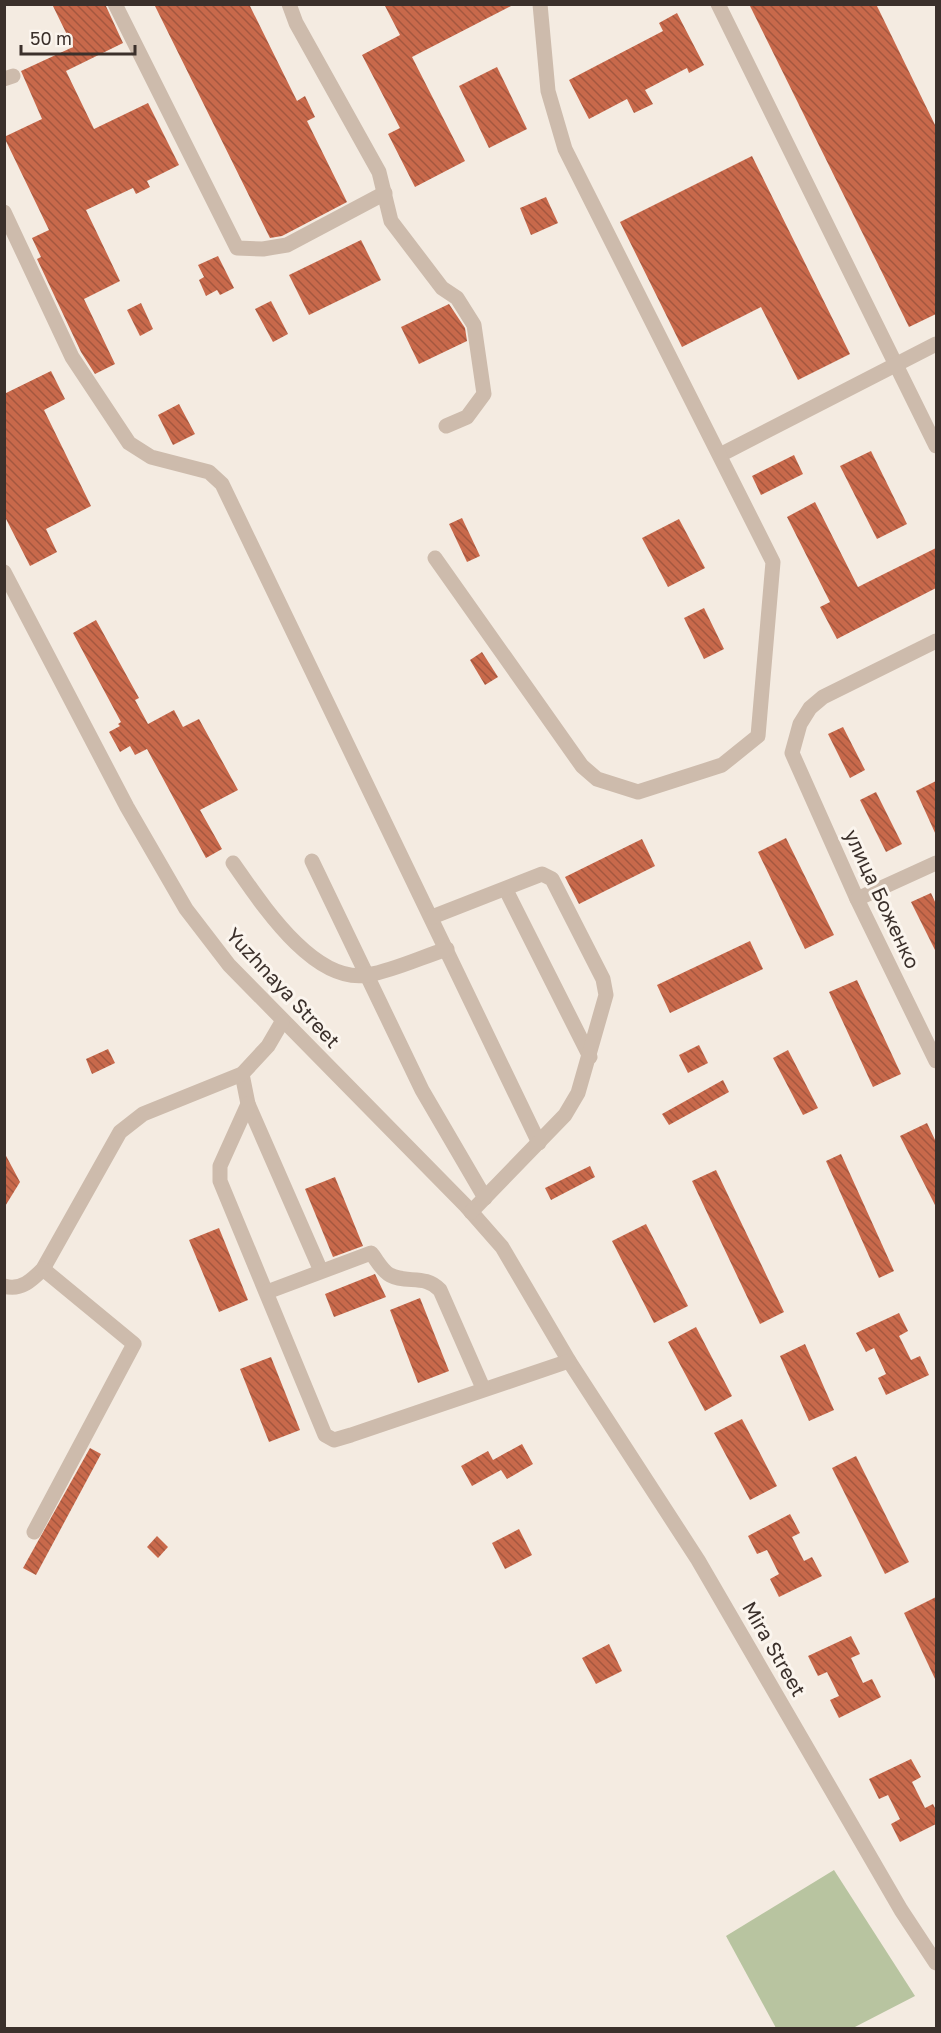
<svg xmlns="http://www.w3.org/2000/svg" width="941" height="2033" font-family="'Golos Text',sans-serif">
  <defs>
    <pattern id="building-back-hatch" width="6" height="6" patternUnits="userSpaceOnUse" patternTransform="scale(1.5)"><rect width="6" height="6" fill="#c8694b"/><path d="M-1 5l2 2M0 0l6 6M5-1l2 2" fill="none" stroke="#a4573f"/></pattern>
  </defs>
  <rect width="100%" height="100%" fill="#f4ebe1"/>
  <path fill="#b8c4a0" d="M 834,1870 L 915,1996 L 853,2028 L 776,2028 L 726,1936 Z"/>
  <g fill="url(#building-back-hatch)">
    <path d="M 52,4 L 105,4 L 123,43 L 66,71 L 94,129 L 148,103 L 179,165 L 147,181 L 150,187 L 136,194 L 133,188 L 86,210 L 120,281 L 84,299 L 115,364 L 95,374 L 81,352 L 37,259 L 41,257 L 32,238 L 49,230 L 4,137 L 42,119 L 21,71 L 73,47 Z"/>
    <path d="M 154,4 L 249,4 L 297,101 L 305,96 L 315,117 L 307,121 L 347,202 L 282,236 L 270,238 Z"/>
    <path d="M 384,4 L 515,4 L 412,57 L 465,161 L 415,187 L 388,134 L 400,128 L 362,55 L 400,35 Z"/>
    <path d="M 749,4 L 876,4 L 936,127 L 936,314 L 909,327 Z"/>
    <path d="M 677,13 L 704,65 L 689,73 L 687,68 L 645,90 L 653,104 L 634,113 L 627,99 L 589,119 L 569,80 L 663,31 L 659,23 Z"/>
    <path d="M 497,67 L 527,129 L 489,148 L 459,86 Z"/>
    <path d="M 752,156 L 850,354 L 798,380 L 761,307 L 682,347 L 620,222 Z"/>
    <path d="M 546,197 L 558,223 L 531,235 L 520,208 Z"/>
    <path d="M 361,240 L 381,280 L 309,315 L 289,275 Z"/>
    <path d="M 218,256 L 234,288 L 220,295 L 217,290 L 206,296 L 199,280 L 204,277 L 198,265 Z"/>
    <path d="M 271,301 L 288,334 L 273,342 L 255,309 Z"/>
    <path d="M 141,303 L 153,329 L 140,336 L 127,310 Z"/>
    <path d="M 449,304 L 465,328 L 467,341 L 419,364 L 401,327 Z"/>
    <path d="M 51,371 L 65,399 L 44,410 L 91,506 L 46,529 L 57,552 L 30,566 L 4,515 L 4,394 Z"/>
    <path d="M 179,404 L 195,434 L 173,445 L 158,415 Z"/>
    <path d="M 871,451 L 907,524 L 877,539 L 840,466 Z"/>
    <path d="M 794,455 L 803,474 L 761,495 L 752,476 Z"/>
    <path d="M 815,502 L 858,587 L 936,548 L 936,588 L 837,639 L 820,607 L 830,602 L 787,517 Z"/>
    <path d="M 462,518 L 480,556 L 467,562 L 449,524 Z"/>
    <path d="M 679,519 L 705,568 L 668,587 L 642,538 Z"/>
    <path d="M 704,608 L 724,649 L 704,659 L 684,618 Z"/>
    <path d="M 96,620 L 139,698 L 135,700 L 148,724 L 174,710 L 183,727 L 199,719 L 238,790 L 200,810 L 222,849 L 206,858 L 147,749 L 135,755 L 130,746 L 120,752 L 109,732 L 120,726 L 118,724 L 121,722 L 73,633 Z"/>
    <path d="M 482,652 L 498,677 L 485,685 L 470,660 Z"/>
    <path d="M 843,727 L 865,770 L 850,778 L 828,734 Z"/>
    <path d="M 936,781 L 936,835 L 916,791 Z"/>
    <path d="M 876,792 L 902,844 L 886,852 L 860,800 Z"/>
    <path d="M 786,838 L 834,935 L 805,949 L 758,852 Z"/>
    <path d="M 642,839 L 655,866 L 579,904 L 565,877 Z"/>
    <path d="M 931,893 L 936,904 L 936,952 L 911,902 Z"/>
    <path d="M 750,941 L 763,969 L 670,1013 L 657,985 Z"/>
    <path d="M 857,980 L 901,1074 L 873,1087 L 829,992 Z"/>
    <path d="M 699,1045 L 708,1063 L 688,1073 L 679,1055 Z"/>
    <path d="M 108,1049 L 115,1063 L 92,1074 L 86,1059 Z"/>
    <path d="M 788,1050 L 818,1108 L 803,1115 L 773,1058 Z"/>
    <path d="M 723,1080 L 729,1092 L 669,1125 L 662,1114 Z"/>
    <path d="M 927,1123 L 936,1142 L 936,1207 L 900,1136 Z"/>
    <path d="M 4,1152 L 20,1182 L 4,1208 Z"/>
    <path d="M 841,1154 L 894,1271 L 879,1278 L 826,1161 Z"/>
    <path d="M 590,1166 L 595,1177 L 551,1200 L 545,1188 Z"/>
    <path d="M 716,1170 L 784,1312 L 760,1324 L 692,1181 Z"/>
    <path d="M 335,1177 L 363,1246 L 333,1257 L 305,1189 Z"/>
    <path d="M 646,1224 L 688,1306 L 654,1323 L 612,1241 Z"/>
    <path d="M 219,1228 L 248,1300 L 219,1312 L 189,1240 Z"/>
    <path d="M 375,1274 L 386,1297 L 334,1317 L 325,1294 Z"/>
    <path d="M 420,1298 L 449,1371 L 418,1383 L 390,1310 Z"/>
    <path d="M 899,1313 L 908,1331 L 899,1336 L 911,1360 L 920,1356 L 929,1375 L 886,1395 L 878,1378 L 886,1374 L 874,1348 L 866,1352 L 856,1333 Z"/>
    <path d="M 696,1327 L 732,1396 L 705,1411 L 668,1342 Z"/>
    <path d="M 805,1344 L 834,1410 L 809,1421 L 780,1356 Z"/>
    <path d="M 271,1357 L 300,1430 L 269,1442 L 240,1369 Z"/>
    <path d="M 742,1419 L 777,1486 L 750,1500 L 714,1433 Z"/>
    <path d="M 522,1444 L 533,1464 L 507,1479 L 501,1470 L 472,1486 L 461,1466 L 488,1451 L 493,1460 Z"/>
    <path d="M 90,1448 L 101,1454 L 36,1575 L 23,1568 Z"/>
    <path d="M 856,1456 L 909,1562 L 885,1574 L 832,1468 Z"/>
    <path d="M 790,1514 L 800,1533 L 792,1537 L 804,1561 L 812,1557 L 822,1576 L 779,1597 L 770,1579 L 779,1574 L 767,1550 L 757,1554 L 748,1536 Z"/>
    <path d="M 519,1529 L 532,1555 L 505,1569 L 492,1543 Z"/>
    <path d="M 157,1536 L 168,1547 L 158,1558 L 147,1547 Z"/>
    <path d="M 936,1597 L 936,1681 L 904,1613 Z"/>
    <path d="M 851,1636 L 860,1654 L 851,1658 L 863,1683 L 872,1679 L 881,1697 L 839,1718 L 830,1700 L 839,1696 L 827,1672 L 818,1676 L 808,1656 Z"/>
    <path d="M 609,1644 L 622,1671 L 596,1684 L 582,1658 Z"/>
    <path d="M 911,1759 L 921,1777 L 912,1782 L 925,1808 L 933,1804 L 936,1810 L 936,1824 L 900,1842 L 891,1824 L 900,1819 L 888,1795 L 879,1799 L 869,1779 Z"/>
  </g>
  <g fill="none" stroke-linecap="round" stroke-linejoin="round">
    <g stroke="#cdbbac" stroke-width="15">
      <path d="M 115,4 L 237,248 L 263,249 L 287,245 L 385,193"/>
      <path d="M 289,4 L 296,23 L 379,172 L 391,221 L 442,288 L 457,298 L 474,325 L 484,394 L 467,417 L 446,426"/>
      <path d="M 718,4 L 936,446"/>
      <path d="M 4,79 L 13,76"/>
      <path d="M 4,212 L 72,357 L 129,443 L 151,457 L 209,472 L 222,484 L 539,1143"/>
      <path d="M 720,455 L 936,344"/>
      <path d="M 435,558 L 582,766 L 597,779 L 638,792 L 722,765 L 758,736 L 773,562 L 565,149 L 548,91 L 540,4"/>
      <path d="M 4,572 L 127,807 L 186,909 L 229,965 L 466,1206 L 502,1247 L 569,1361 L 698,1560 L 901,1910 L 936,1963"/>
      <path d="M 936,641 L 823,697 L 810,708 L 800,724 L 792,753 L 857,899 L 936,1061"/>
      <path d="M 312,861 L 422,1090 L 485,1198"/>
      <path d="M 233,863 C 260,901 313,985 368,975 C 395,970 422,957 447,949"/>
      <path d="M 506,890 L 590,1057"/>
      <path d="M 857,899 L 936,863"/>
      <path d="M 432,917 L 542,874 L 552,879 L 603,979 L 606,995 L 578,1093 L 565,1115 L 471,1212"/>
      <path d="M 242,1074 L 248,1104 L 321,1271"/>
      <path d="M 248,1104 L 220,1166 L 220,1181 L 325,1435 L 334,1440 L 351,1435 L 569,1361"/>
      <path d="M 4,1286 C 21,1291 32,1280 43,1269 L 120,1132 L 143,1114 L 242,1074 L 268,1046 L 282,1022"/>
      <path d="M 267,1292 L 371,1253 C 377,1260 382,1271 390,1275 C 407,1284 425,1274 440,1290 L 483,1388"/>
      <path d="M 34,1532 L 134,1344 L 43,1269"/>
    </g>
  </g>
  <g text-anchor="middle" stroke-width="6" stroke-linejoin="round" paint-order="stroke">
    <g font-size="20" fill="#3b302b" stroke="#fbf5ee">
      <text transform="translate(882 899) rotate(65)" y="7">улица Боженко</text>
      <text transform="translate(283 988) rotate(47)" y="7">Yuzhnaya Street</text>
      <text transform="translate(774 1649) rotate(60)" y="7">Mira Street</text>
    </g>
  </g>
  <rect width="941" height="2033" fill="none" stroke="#3b302b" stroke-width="12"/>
  <path d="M21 45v9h114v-9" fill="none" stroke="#3b302b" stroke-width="3"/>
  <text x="30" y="45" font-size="18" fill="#3b302b" stroke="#fbf5ee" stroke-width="4.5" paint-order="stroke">50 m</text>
</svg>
